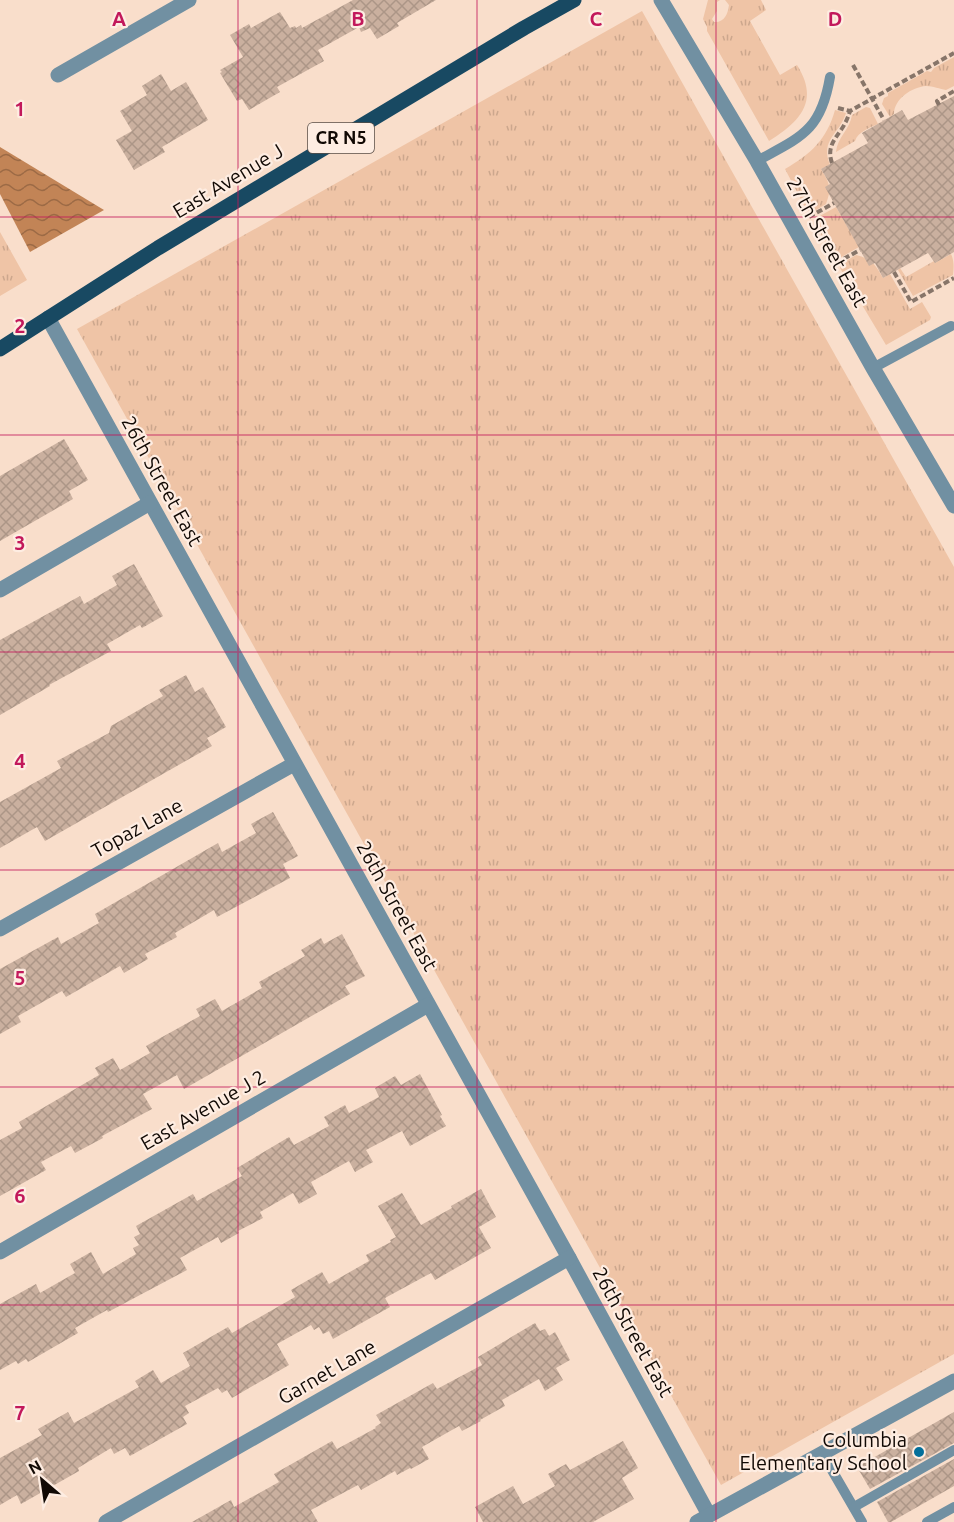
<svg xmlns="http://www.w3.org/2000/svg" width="954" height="1522" font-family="Ubuntu,sans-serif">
  <defs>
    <pattern id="grass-tufts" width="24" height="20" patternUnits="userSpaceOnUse" patternTransform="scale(1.5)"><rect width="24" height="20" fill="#efc4a6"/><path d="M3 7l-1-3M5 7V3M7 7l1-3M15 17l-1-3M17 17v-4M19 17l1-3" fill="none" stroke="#cca78d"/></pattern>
    <pattern id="water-waves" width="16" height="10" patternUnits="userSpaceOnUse" patternTransform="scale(1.5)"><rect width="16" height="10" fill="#c28456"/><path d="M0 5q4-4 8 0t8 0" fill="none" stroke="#9c6a45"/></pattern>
    <pattern id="building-cross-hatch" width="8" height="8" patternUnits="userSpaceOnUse" patternTransform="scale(1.5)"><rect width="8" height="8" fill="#cab09f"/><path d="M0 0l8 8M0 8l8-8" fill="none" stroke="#ac9687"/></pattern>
  </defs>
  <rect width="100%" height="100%" fill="#f9decb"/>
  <g fill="url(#grass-tufts)">
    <path d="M 708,0 L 720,0 L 717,2 L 717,11 L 712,19 L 714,22 C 724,23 728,14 729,5 L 725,0 L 761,0 L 766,10 L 750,21 L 780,75 L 797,65 C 820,101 800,122 769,141 L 707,31 L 707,27 L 703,19 Z"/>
    <path d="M 642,11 L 954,567 L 954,1354 L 721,1485 L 77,329 Z"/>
    <path d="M 954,57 L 954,86 L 946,90 C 940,89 933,86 926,86 C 912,87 894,99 894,114 L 890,117 L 882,104 L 884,98 L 888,96 L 888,93 L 927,71 L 931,72 L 934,68 Z"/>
    <path d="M 866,107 L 870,108 L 878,124 C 869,128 858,132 855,141 L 836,152 C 837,138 850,129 852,115 Z"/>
    <path d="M 835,110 L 846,113 C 839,135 820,139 830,165 L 821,169 C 830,184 832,188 826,204 L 813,212 L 807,211 L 785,169 C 811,154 827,139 835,110 Z"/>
    <path d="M 836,207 L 859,247 L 838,259 L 833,257 L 815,223 L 816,218 Z"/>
    <path d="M 0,232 L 27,280 L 0,296 Z"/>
    <path d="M 951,254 C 954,260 954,267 953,275 L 913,296 L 898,270 L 900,268 L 906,277 L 934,261 L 935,263 Z"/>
    <path d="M 856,255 C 872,259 875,264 883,278 L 890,274 L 910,309 L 922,302 L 931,317 L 930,320 L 886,345 L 840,268 L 841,264 Z"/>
  </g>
  <path fill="url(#water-waves)" d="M 0,147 L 104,210 L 30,252 L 0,194 Z"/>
  <g fill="url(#building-cross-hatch)">
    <path d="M 353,0 L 436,0 L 397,23 L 399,26 L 377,39 L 370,28 L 361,32 L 359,27 L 318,50 L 324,61 L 277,87 L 280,92 L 249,110 L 242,99 L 237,101 L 220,73 L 222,72 L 220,70 L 243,57 L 230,35 L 249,24 L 251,28 L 280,12 L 290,28 L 295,26 L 296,28 L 301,25 L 302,28 Z"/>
    <path d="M 161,74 L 171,91 L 186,82 L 208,120 L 162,147 L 165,152 L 134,170 L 116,140 L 132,131 L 120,111 L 147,95 L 142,86 Z"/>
    <path d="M 954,96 L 954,252 L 935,263 L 928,253 L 883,278 L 875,263 L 869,266 L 825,187 L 830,184 L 821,169 L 868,143 L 862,133 L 902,110 L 908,120 Z"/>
    <path d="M 64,439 L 88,480 L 69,491 L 73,499 L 0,541 L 0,476 Z"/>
    <path d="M 134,564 L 163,616 L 142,628 L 140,625 L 107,644 L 111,651 L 49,685 L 50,686 L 0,715 L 0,640 L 80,596 L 84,604 L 117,585 L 112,576 Z"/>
    <path d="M 186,675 L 195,692 L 203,687 L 226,727 L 207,738 L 212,746 L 45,841 L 37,827 L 0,848 L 0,802 L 61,768 L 57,761 L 109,733 L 111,726 L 163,696 L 159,690 Z"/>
    <path d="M 273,812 L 298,856 L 283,864 L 290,878 L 217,917 L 214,910 L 175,933 L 177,937 L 145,954 L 148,959 L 124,973 L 120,966 L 66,997 L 62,991 L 18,1016 L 21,1022 L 0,1034 L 0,969 L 58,937 L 61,944 L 99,923 L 95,914 L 218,843 L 222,852 L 256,833 L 251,824 Z"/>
    <path d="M 342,934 L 365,976 L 345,986 L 350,994 L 184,1089 L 177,1075 L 143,1094 L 152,1109 L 102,1136 L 103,1138 L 75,1153 L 71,1146 L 41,1162 L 46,1170 L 0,1196 L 0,1140 L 22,1128 L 19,1122 L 99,1075 L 95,1068 L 113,1058 L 120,1070 L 150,1053 L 146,1046 L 200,1016 L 196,1009 L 215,999 L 222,1011 L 262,988 L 259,982 L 305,956 L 301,950 L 321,938 L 324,944 Z"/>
    <path d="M 420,1074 L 442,1115 L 440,1116 L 446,1126 L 410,1146 L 402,1131 L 366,1150 L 373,1162 L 355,1172 L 349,1161 L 311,1182 L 317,1194 L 299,1204 L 293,1193 L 260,1212 L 263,1218 L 238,1231 L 239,1233 L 221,1243 L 218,1237 L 180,1258 L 187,1270 L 108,1312 L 107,1310 L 75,1328 L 78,1333 L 28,1362 L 26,1359 L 18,1364 L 16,1361 L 0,1370 L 0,1304 L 36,1284 L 40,1293 L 75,1273 L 70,1264 L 91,1252 L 103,1274 L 136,1254 L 133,1248 L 139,1245 L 134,1237 L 140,1234 L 136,1226 L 193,1194 L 197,1201 L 242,1176 L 237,1168 L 289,1137 L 294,1145 L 329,1126 L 324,1117 L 345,1105 L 349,1113 L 379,1097 L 375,1088 L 395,1076 L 401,1085 Z"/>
    <path d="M 481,1189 L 496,1217 L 479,1227 L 491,1248 L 435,1280 L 431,1273 L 385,1298 L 390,1307 L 333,1339 L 329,1331 L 323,1334 L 319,1327 L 314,1330 L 311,1325 L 277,1344 L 289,1365 L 232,1398 L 227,1390 L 222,1393 L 218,1388 L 185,1406 L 189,1413 L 183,1417 L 187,1424 L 130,1456 L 125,1448 L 114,1454 L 111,1448 L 78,1468 L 79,1471 L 21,1504 L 17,1495 L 0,1505 L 0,1458 L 42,1435 L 38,1429 L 68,1412 L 74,1423 L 139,1387 L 135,1381 L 153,1370 L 161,1383 L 190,1366 L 183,1353 L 228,1327 L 232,1333 L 295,1297 L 291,1290 L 322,1272 L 329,1284 L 369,1261 L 366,1255 L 391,1242 L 390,1240 L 396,1237 L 378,1206 L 402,1193 L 421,1225 L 452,1208 L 451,1206 Z"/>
    <path d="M 535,1323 L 540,1331 L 545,1329 L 549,1336 L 555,1332 L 570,1360 L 556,1368 L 563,1380 L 545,1391 L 539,1379 L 502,1400 L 505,1406 L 480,1420 L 481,1421 L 462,1431 L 459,1426 L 422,1447 L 429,1459 L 411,1469 L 410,1468 L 397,1475 L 395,1471 L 361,1490 L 358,1485 L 311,1510 L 318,1522 L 192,1522 L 231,1500 L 234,1507 L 279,1482 L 274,1474 L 332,1441 L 337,1449 L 376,1428 L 375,1427 L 381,1423 L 376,1415 L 433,1383 L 437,1389 L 482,1365 L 478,1357 Z"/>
    <path d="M 954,1412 L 954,1443 L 870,1489 L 857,1467 Z"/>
    <path d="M 623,1441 L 638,1468 L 622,1478 L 634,1499 L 593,1522 L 483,1522 L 475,1507 L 513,1486 L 523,1504 L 555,1486 L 548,1474 L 566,1464 L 570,1470 Z"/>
    <path d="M 954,1459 L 954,1486 L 891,1522 L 888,1522 L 877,1502 Z"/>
  </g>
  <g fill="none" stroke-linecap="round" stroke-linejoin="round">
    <g stroke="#877569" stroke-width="4" stroke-dasharray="6 3" stroke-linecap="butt">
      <path d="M 853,65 L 884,120"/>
      <path d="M 939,105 L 937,101 L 954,91"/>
      <path d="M 838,108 L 850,111 L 954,53"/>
      <path d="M 832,163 C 827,149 833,141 841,130 C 845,124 848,118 850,111"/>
      <path d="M 809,217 L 834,203"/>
      <path d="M 836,263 L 860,250"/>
      <path d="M 894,272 L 911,302 L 954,278"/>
    </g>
    <g stroke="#7190a2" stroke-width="10">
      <path d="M 757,161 C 801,137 821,131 830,77"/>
      <path d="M 873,368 L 951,326"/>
      <path d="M 822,1453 L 862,1522"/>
      <path d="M 854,1507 L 954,1450"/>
      <path d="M 927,1522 L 954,1507"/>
    </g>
    <g stroke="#7190a2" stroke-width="15">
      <path d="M 661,0 L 757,161 L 873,368 L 954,506"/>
      <path d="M 58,75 L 189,0"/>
      <path d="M 48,318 L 569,1258 L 709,1515"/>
      <path d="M 0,590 L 150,503"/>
      <path d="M 0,929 L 294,764"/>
      <path d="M 0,1252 L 428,1005"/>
      <path d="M 106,1522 L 569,1258"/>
      <path d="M 697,1522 L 954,1381"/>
    </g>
    <path stroke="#184962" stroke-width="15" d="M 0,349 L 158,248 L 524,28 L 574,0"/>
  </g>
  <path fill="none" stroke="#c2185b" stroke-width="1.5" stroke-opacity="0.55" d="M 238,0 L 238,1522M 477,0 L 477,1522M 716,0 L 716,1522M 0,217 L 954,217M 0,435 L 954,435M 0,652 L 954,652M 0,870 L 954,870M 0,1087 L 954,1087M 0,1305 L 954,1305"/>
  <circle fill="#036f9b" stroke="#feede2" stroke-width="2" cx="919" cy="1452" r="6"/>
  <g text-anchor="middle" stroke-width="4.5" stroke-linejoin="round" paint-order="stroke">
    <rect fill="#feede2" stroke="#584d47" stroke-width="1.5" x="308" y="123" width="66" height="30" rx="4.5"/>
    <g font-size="18" font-weight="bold" fill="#110904">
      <text x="341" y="144">CR N5</text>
    </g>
    <g font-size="20" fill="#110904" stroke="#feede2">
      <text transform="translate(228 181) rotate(-31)" y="7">East Avenue J</text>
      <text transform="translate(827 242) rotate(61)" y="7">27th Street East</text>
      <text transform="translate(162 481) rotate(61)" y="7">26th Street East</text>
      <text transform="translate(137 828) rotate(-29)" y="7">Topaz Lane</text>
      <text transform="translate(397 906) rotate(61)" y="7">26th Street East</text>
      <text transform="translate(203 1110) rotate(-30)" y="7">East Avenue J 2</text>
      <text transform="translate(633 1332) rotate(61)" y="7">26th Street East</text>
      <text transform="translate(327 1372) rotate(-30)" y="7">Garnet Lane</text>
    </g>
    <g font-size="20" fill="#110904" stroke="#feede2" text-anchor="end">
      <text x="907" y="1447">Columbia<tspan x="907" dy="23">Elementary School</tspan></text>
    </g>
  </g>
  <g font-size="20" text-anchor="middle" font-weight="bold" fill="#c2185b" stroke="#feede2" stroke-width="4.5" stroke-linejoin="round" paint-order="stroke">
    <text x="119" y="26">A</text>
    <text x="358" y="26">B</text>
    <text x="596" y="26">C</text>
    <text x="835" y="26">D</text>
    <text x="20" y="116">1</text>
    <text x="20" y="333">2</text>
    <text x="20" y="550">3</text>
    <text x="20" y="768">4</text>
    <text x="20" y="985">5</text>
    <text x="20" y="1203">6</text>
    <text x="20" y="1420">7</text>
  </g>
  <g transform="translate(42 1480) rotate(331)" stroke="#feede2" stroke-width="4.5" paint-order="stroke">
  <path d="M0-4.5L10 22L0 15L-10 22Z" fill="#110904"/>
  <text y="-9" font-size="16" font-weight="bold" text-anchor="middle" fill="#110904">N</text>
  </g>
</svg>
